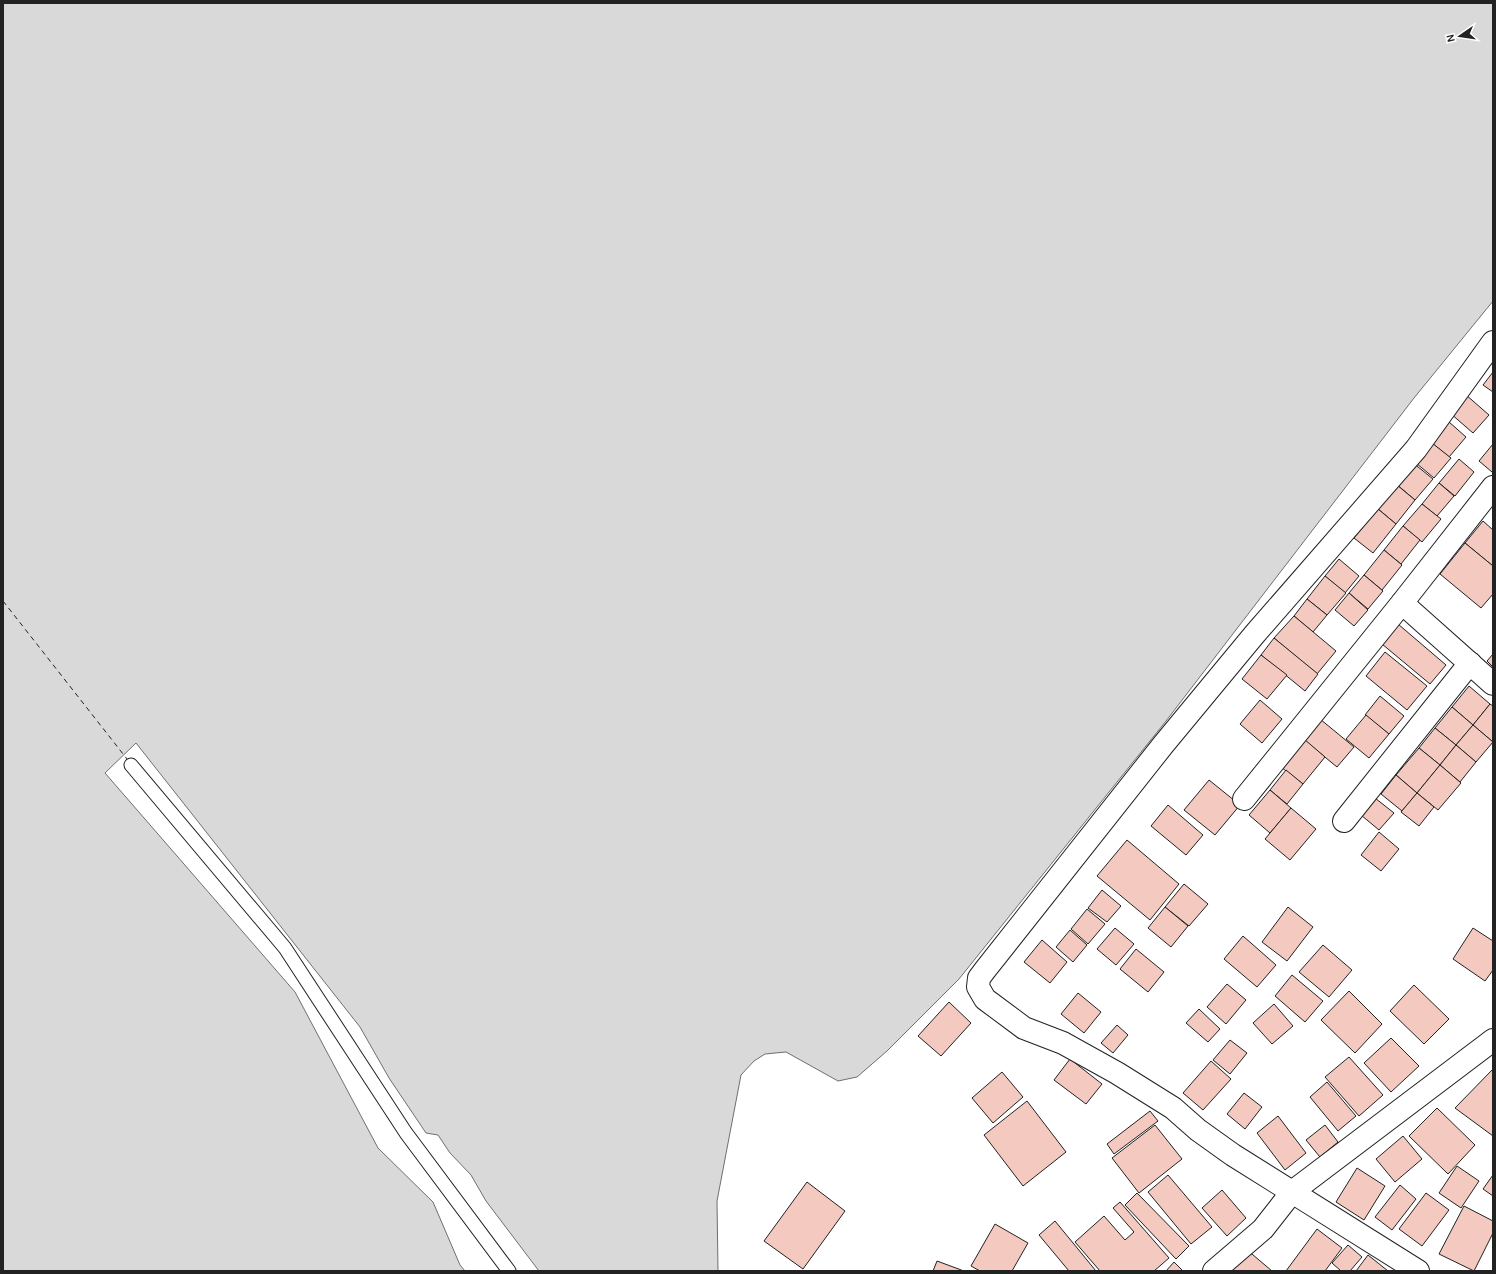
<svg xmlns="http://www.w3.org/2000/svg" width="1496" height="1274" font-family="Karla,sans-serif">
  <rect width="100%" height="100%" fill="#fff"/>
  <path fill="#d9d9d9" stroke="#6f6f6f" d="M 3,3 L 1493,3 L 1493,301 L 1414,398 L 1166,721 L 959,979 L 887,1051 L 857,1077 L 838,1081 L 786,1052 L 765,1054 L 754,1061 L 741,1075 L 717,1201 L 718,1271 L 539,1271 L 486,1201 L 471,1175 L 450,1153 L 438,1135 L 426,1133 L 389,1078 L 360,1027 L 136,743 L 105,773 L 295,992 L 378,1148 L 433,1202 L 460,1265 L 465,1271 L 3,1271 Z"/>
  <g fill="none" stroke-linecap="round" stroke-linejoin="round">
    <path stroke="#222" stroke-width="1" stroke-dasharray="5 4" stroke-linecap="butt" d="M 3,601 L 127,759"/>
  </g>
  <g fill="#f3c9c0" stroke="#222">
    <path d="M 1493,372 L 1493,392 L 1483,385 Z"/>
    <path d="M 1465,394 L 1489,415 L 1473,433 L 1450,413 Z"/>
    <path d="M 1449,422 L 1466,437 L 1449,457 L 1432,443 Z"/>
    <path d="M 1432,443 L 1451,458 L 1434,478 L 1416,463 Z"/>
    <path d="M 1493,444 L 1493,471 L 1492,472 L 1479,461 Z"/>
    <path d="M 1459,459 L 1474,472 L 1455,496 L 1439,483 Z"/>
    <path d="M 1412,462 L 1433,479 L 1415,500 L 1395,483 Z"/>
    <path d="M 1439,483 L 1454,496 L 1437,516 L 1422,504 Z"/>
    <path d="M 1397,485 L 1415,500 L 1396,524 L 1377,508 Z"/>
    <path d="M 1422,504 L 1441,519 L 1422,542 L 1403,526 Z"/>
    <path d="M 1378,509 L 1396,524 L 1373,553 L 1354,538 Z"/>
    <path d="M 1483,521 L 1493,530 L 1493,566 L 1465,543 Z"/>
    <path d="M 1403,526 L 1420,540 L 1401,564 L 1384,550 Z"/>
    <path d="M 1465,543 L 1493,566 L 1493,594 L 1481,608 L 1440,574 Z"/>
    <path d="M 1384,550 L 1402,565 L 1382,590 L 1364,575 Z"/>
    <path d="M 1339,559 L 1359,576 L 1345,593 L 1325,576 Z"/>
    <path d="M 1364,575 L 1383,591 L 1368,609 L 1349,593 Z"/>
    <path d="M 1325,576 L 1346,593 L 1327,615 L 1307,599 Z"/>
    <path d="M 1349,593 L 1368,610 L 1354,626 L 1335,610 Z"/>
    <path d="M 1307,599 L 1327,615 L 1313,632 L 1294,616 Z"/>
    <path d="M 1294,616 L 1336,651 L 1317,674 L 1274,638 Z"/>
    <path d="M 1398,624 L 1446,665 L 1430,684 L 1382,644 Z"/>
    <path d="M 1274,638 L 1318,674 L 1305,691 L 1261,655 Z"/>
    <path d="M 1385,652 L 1427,686 L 1407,710 L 1366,676 Z"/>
    <path d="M 1493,654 L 1493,667 L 1487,661 Z"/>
    <path d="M 1261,655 L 1287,675 L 1267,699 L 1242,679 Z"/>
    <path d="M 1469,686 L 1490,704 L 1473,725 L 1452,707 Z"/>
    <path d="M 1380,696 L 1404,716 L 1389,734 L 1365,715 Z"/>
    <path d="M 1260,700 L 1282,719 L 1262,743 L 1240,724 Z"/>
    <path d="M 1490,704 L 1493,706 L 1493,742 L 1473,725 Z"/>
    <path d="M 1452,707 L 1473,725 L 1456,745 L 1435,728 Z"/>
    <path d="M 1366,715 L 1389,734 L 1369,758 L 1346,739 Z"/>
    <path d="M 1320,719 L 1354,747 L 1337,767 L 1303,739 Z"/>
    <path d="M 1473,725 L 1493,742 L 1476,762 L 1456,745 Z"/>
    <path d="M 1435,728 L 1456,745 L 1440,765 L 1419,748 Z"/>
    <path d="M 1304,739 L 1325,757 L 1303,784 L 1281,767 Z"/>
    <path d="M 1456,745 L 1476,762 L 1460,782 L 1440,765 Z"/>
    <path d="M 1419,748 L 1440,765 L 1417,793 L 1396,775 Z"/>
    <path d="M 1440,765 L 1461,783 L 1438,810 L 1417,793 Z"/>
    <path d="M 1286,770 L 1303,784 L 1287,804 L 1270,790 Z"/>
    <path d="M 1396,775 L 1417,793 L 1402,811 L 1381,794 Z"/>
    <path d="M 1209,780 L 1240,805 L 1215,835 L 1184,810 Z"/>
    <path d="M 1270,790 L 1291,808 L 1270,833 L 1249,815 Z"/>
    <path d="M 1417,793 L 1434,807 L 1419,826 L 1401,812 Z"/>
    <path d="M 1375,798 L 1394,813 L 1379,830 L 1361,815 Z"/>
    <path d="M 1168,805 L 1203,835 L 1186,855 L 1151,826 Z"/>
    <path d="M 1291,808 L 1316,829 L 1290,860 L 1265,839 Z"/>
    <path d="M 1379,832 L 1399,849 L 1381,871 L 1361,855 Z"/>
    <path d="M 1127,840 L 1179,884 L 1150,920 L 1097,876 Z"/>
    <path d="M 1184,884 L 1208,904 L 1189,926 L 1165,907 Z"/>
    <path d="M 1102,890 L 1121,906 L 1107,922 L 1088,908 Z"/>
    <path d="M 1165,907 L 1188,926 L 1171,947 L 1148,928 Z"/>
    <path d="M 1288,907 L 1313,927 L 1287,961 L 1262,942 Z"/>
    <path d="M 1087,909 L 1105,924 L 1088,944 L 1071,929 Z"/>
    <path d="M 1115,928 L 1134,944 L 1116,965 L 1097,949 Z"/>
    <path d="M 1473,928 L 1493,941 L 1493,970 L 1485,981 L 1453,959 Z"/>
    <path d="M 1070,930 L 1087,945 L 1073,962 L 1056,947 Z"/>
    <path d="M 1243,936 L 1276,965 L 1257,987 L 1224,959 Z"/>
    <path d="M 1042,940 L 1067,962 L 1050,983 L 1024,962 Z"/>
    <path d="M 1323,945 L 1352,970 L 1329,997 L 1299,972 Z"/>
    <path d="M 1136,949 L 1164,972 L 1148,992 L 1120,969 Z"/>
    <path d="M 1292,975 L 1323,1001 L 1305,1022 L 1275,996 Z"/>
    <path d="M 1227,984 L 1246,1000 L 1226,1024 L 1207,1007 Z"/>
    <path d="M 1414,985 L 1449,1019 L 1424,1044 L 1390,1011 Z"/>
    <path d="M 1349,991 L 1382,1024 L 1355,1053 L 1321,1020 Z"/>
    <path d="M 1078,993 L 1101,1012 L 1084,1033 L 1061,1014 Z"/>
    <path d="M 949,1002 L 971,1023 L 941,1056 L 918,1036 Z"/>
    <path d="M 1274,1004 L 1293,1026 L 1272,1044 L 1253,1023 Z"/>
    <path d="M 1199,1009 L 1220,1029 L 1208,1042 L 1186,1023 Z"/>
    <path d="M 1117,1025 L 1128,1035 L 1113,1053 L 1101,1043 Z"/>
    <path d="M 1391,1038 L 1419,1066 L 1391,1092 L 1364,1063 Z"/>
    <path d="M 1230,1040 L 1247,1053 L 1230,1074 L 1213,1060 Z"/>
    <path d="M 1349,1057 L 1383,1095 L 1359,1116 L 1325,1077 Z"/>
    <path d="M 1070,1059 L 1102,1084 L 1086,1104 L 1054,1080 Z"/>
    <path d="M 1211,1061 L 1231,1079 L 1203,1110 L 1183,1093 Z"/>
    <path d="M 1493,1069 L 1493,1136 L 1455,1108 Z"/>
    <path d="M 1002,1072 L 1023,1097 L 993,1123 L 972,1098 Z"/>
    <path d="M 1327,1082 L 1356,1116 L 1338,1131 L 1310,1097 Z"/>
    <path d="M 1244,1093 L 1262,1107 L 1245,1129 L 1227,1114 Z"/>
    <path d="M 1027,1101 L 1066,1152 L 1023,1186 L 984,1135 Z"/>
    <path d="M 1437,1108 L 1475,1145 L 1448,1174 L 1409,1136 Z"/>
    <path d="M 1150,1111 L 1158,1121 L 1114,1154 L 1107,1144 Z"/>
    <path d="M 1278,1116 L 1306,1153 L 1285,1170 L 1257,1133 Z"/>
    <path d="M 1155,1125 L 1182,1159 L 1139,1193 L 1112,1158 Z"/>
    <path d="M 1325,1125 L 1338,1142 L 1320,1157 L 1306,1140 Z"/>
    <path d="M 1403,1136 L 1422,1159 L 1395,1182 L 1376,1159 Z"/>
    <path d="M 1457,1166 L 1479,1181 L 1461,1208 L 1439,1193 Z"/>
    <path d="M 1357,1168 L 1385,1186 L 1364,1220 L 1336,1202 Z"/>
    <path d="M 1168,1175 L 1212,1227 L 1191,1244 L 1148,1192 Z"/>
    <path d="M 1493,1175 L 1493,1196 L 1483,1189 Z"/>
    <path d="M 807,1182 L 845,1211 L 803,1269 L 764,1241 Z"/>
    <path d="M 1400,1185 L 1416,1199 L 1392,1230 L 1375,1217 Z"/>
    <path d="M 1222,1190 L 1246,1218 L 1227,1236 L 1202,1208 Z"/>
    <path d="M 1137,1193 L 1189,1246 L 1176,1259 L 1125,1205 Z"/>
    <path d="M 1426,1193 L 1449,1210 L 1422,1246 L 1399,1229 Z"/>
    <path d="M 1120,1202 L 1169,1258 L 1154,1271 L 1100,1271 L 1075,1242 L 1104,1216 L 1125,1240 L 1134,1232 L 1113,1208 Z"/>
    <path d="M 1464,1206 L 1493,1221 L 1493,1233 L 1474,1271 L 1439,1254 Z"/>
    <path d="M 1055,1221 L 1096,1271 L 1069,1271 L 1039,1235 Z"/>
    <path d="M 995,1224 L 1028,1243 L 1012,1271 L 980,1271 L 971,1266 Z"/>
    <path d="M 1317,1229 L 1342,1248 L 1325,1271 L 1286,1271 Z"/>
    <path d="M 1348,1245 L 1362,1257 L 1350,1271 L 1341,1271 L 1332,1263 Z"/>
    <path d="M 1246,1249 L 1272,1271 L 1225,1271 Z"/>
    <path d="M 1368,1255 L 1388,1271 L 1356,1271 Z"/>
    <path d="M 937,1261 L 964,1271 L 933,1271 Z"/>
    <path d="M 1174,1262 L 1183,1271 L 1166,1271 Z"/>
  </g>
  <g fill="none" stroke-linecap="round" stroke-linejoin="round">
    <g stroke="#222" stroke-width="15">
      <path id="lane" d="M 131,765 L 285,948 L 406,1133 L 509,1271"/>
    </g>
    <g stroke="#222" stroke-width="24">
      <g id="street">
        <path d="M 1402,603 L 1493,684"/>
        <path d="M 1244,799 L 1402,603 L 1493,487"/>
        <path d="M 1344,821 L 1470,663"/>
        <path d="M 1214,1271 L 1263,1229 L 1292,1192 L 1493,1040"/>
        <path d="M 1418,1271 L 1233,1155 L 1198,1130 L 1173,1108 L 1117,1073 L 1063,1043 L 1024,1028 L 985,999 L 978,987 L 979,978 L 985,970 L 1163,745 L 1254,635 L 1416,449 L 1493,342"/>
      </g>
    </g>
    <use href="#lane" stroke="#fff" stroke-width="13"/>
    <use href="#street" stroke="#fff" stroke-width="22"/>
  </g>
  <rect width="1496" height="1274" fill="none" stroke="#222222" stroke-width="8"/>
  <g transform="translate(1460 36) rotate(257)" stroke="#ffffff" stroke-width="3" paint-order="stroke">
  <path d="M0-3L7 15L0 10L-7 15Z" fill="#222222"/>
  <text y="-6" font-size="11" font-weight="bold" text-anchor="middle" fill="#222222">N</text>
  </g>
</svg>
